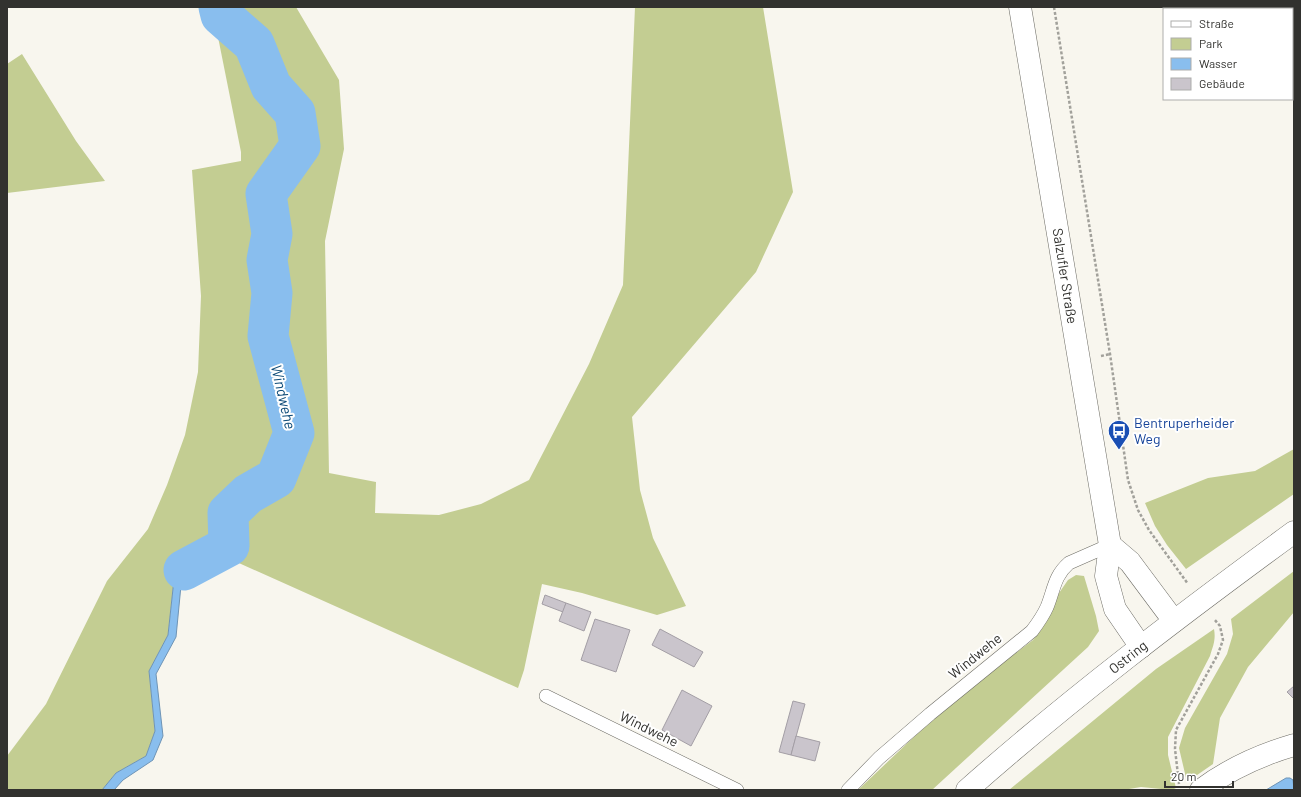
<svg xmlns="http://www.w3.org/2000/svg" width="1301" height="797" font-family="Barlow,sans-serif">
  <rect width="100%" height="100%" fill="#f8f6ee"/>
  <g fill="#c3cd92">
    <path d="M 210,7 L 296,7 L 339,80 L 344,149 L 325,241 L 329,473 L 376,482 L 375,513 L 439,515 L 481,504 L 529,480 L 589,364 L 623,285 L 635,7 L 763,7 L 793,192 L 756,272 L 632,417 L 640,490 L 653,538 L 686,606 L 657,615 L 582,593 L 542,584 L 524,670 L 518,688 L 221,555 L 241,544 L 224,538 L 175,570 L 168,635 L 149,671 L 155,731 L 146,756 L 116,773 L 102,790 L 7,790 L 7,756 L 46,704 L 107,581 L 148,529 L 167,485 L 185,435 L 198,372 L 201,296 L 192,170 L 241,161 L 241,152 L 215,22 Z"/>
    <path d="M 22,54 L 76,141 L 105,181 L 7,193 L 7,64 Z"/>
    <path d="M 1294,449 L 1294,494 L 1186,569 L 1167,545 L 1155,526 L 1145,503 L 1208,478 L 1255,471 Z"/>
    <path d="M 1294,571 L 1294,612 L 1248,667 L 1220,718 L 1213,764 L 1187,782 L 1179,748 L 1185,728 L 1227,654 L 1233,634 L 1231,619 Z"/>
    <path d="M 1076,575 L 1084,576 L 1096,616 L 1099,631 L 1088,647 L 932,790 L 858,790 L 917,734 L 984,677 L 1033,640 L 1041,630 L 1059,593 L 1068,580 Z"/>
    <path d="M 1214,629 C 1216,640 1213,646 1210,656 L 1168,737 L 1168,755 L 1176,788 L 1172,790 L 1141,787 L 1123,790 L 1009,790 L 1156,669 Z"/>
  </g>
  <g fill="#89beee" stroke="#6f94b5">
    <path d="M 224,538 L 242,544 L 182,575 L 176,637 L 156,674 L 163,736 L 153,760 L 123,780 L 114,790 L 102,790 L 116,773 L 146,756 L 155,731 L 149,671 L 168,635 L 175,570 Z"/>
    <path d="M 1286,778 L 1290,778 L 1293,780 L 1294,790 L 1266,790 Z"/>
  </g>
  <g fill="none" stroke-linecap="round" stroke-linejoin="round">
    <path stroke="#89beee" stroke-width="41" d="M 184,570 L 229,546 L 228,513 L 248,494 L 276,478 L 294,433 L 268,336 L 272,293 L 267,260 L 272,234 L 266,194 L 300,146 L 295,113 L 271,86 L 254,44 L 221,15 L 219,7"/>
  </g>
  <g fill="#cac5cc" stroke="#a39ea5">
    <path d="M 545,595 L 566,603 L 563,612 L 542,604 Z"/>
    <path d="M 566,603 L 591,612 L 584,631 L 559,621 Z"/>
    <path d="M 595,619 L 630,630 L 616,672 L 581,660 Z"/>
    <path d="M 660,629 L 703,652 L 694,667 L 652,645 Z"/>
    <path d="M 1294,686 L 1294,699 L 1287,692 Z"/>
    <path d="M 682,690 L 712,706 L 691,746 L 662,730 Z"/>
    <path d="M 793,701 L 805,704 L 791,755 L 779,752 Z"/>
    <path d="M 796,736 L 820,742 L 815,761 L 791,755 Z"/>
  </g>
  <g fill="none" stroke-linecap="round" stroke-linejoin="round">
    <g stroke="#6c6b64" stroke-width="14">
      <g id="service">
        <path d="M 546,696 L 737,790"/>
        <path d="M 848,790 L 879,758 L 930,714 L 1032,631 C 1038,623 1043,616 1047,607 C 1054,590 1054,576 1069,563 L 1110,545"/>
      </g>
    </g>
    <g stroke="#6c6b64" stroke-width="23">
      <path id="minor" d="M 1201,790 C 1229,769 1260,755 1294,745"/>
    </g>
    <g stroke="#6c6b64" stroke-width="23">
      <g id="secondary">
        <path d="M 1020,7 L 1110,545 L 1106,576 L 1115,609 L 1141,647"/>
        <path d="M 1110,545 L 1130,562 L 1174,621"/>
        <path d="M 967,790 C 1071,698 1182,614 1294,532"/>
      </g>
    </g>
    <g stroke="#a2a19b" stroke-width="2.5" stroke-dasharray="3 2" stroke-linecap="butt">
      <path d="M 1054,7 L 1110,354 L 1128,480 L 1138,510 L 1149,530 L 1188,584"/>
      <path d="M 1101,356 L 1110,354"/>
      <path d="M 1179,784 L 1175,749 L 1176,730 L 1218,654 L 1223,640 L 1220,626 L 1214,619"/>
    </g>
    <use href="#service" stroke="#fff" stroke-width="13"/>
    <use href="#minor" stroke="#fff" stroke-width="22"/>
    <use href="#secondary" stroke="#fff" stroke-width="22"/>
  </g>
  <defs>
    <g id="bus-pin" transform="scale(1.15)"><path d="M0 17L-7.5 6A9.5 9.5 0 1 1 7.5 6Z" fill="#1a4fb4" stroke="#fff"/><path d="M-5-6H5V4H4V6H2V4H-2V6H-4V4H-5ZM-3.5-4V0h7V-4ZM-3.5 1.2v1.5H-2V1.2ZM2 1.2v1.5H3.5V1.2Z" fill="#fff"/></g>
  </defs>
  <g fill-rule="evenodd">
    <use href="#bus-pin" x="1119" y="431"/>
  </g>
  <g text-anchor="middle" stroke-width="4" stroke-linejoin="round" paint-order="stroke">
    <g font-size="14" fill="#32322f" stroke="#fff">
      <text transform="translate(1065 276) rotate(81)" y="5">Salzufler Straße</text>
      <text transform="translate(975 656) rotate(-39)" y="5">Windwehe</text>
      <text transform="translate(1128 657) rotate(-38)" y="5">Ostring</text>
      <text transform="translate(649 729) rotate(26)" y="5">Windwehe</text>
    </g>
    <g font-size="14" fill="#164399" stroke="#fff" text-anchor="start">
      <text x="1134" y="428">Bentruperheider<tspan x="1134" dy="16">Weg</tspan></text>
    </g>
    <g font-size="15" font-style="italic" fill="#0f4c79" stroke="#fff">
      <text transform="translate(283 397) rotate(77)" y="5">Windwehe</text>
    </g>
  </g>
  <rect width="1301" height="797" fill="none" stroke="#32322f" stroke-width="16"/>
  <rect x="1163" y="8" width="130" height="92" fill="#ffffff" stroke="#adadac"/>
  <rect x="1171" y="21" width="20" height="6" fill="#ffffff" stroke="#adadac"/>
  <text x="1199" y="28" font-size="12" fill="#32322f">Straße</text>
  <rect x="1171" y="38" width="20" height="12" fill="#c3cd92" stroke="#adadac"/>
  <text x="1199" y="48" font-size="12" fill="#32322f">Park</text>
  <rect x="1171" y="58" width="20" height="12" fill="#89beee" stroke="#adadac"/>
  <text x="1199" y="68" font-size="12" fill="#32322f">Wasser</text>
  <rect x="1171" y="78" width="20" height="12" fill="#cac5cc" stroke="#adadac"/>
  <text x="1199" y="88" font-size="12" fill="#32322f">Gebäude</text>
  <path d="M1165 781v6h68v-6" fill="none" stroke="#32322f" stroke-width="2"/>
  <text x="1171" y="781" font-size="12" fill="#32322f" stroke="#ffffff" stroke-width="3" paint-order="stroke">20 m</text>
</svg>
